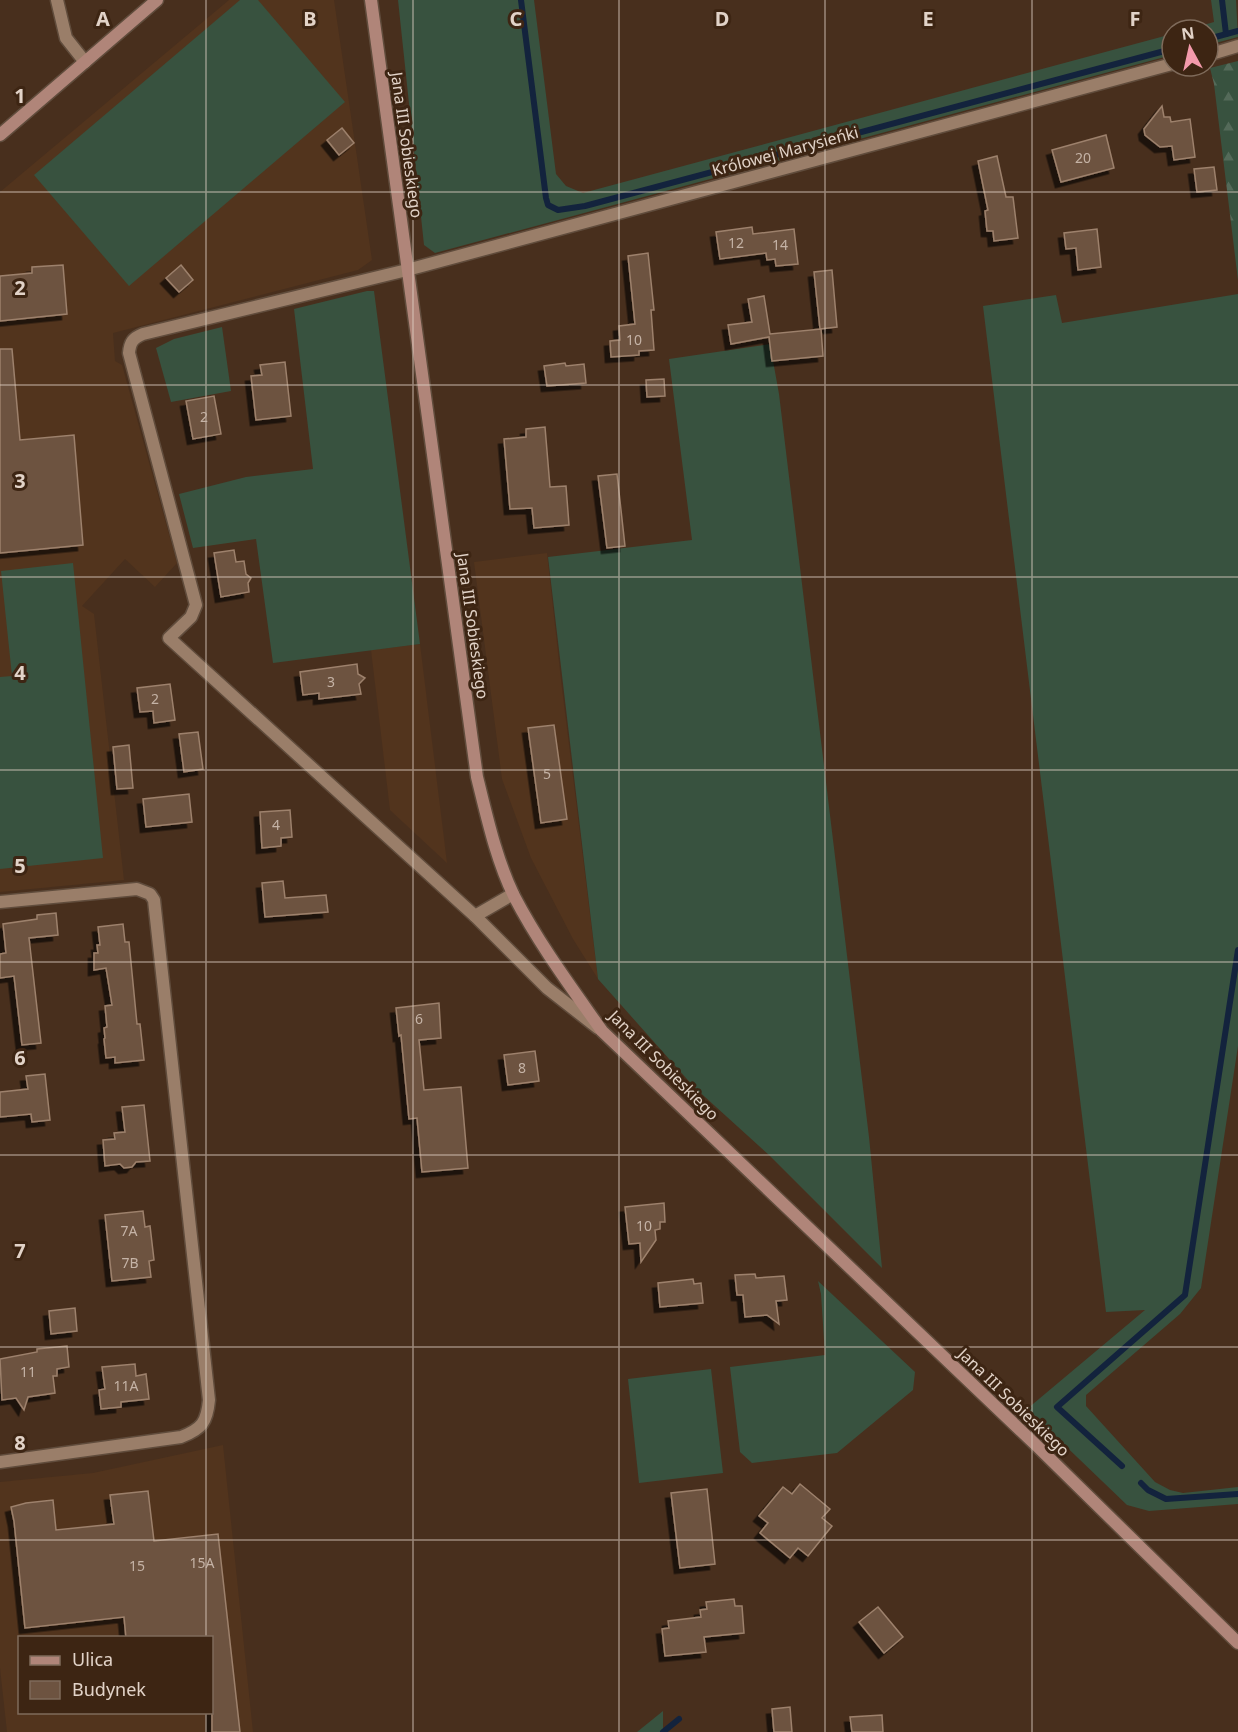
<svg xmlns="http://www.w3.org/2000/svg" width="1238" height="1732" font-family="'Noto Sans',sans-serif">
  <defs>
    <pattern id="forest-firs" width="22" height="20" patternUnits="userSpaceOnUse" patternTransform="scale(1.5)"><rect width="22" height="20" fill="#38523f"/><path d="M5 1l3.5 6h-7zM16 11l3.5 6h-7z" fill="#546a59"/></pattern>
    <filter id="shadow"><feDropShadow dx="-5.5" dy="5.5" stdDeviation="0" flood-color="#0009"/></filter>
  </defs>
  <rect width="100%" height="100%" fill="#482f1d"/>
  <g fill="#52341d" fill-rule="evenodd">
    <path d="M 229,0 L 334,0 L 372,260 L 358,270 L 113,333 L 115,361 L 122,365 L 177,563 L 155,587 L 125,559 L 82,606 L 94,614 L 124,880 L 0,892 L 0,192 Z"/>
    <path d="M 547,553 L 561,680 L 598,979 L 573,939 L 531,858 L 502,779 L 474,562 Z"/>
    <path d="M 420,644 L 447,863 L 390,810 L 371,650 Z"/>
    <path d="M 223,1445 L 253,1732 L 7,1732 L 0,1668 L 0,1482 L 93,1473 ZM 20,1638 L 212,1638 L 212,1712 L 20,1712 Z"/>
  </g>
  <g fill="#38523f">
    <path d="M 240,0 L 258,0 L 345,102 L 129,286 L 34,175 Z"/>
    <path d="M 398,0 L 534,0 L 556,174 L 566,186 L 583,193 L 1172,34 L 1172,55 L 435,253 L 424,245 Z"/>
    <path d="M 1211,0 L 1236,0 L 1238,37 L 1208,45 L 1208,30 L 1186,30 L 1214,22 Z"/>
    <path d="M 367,291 L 374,291 L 420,644 L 273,663 L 256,539 L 193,548 L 179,494 L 246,477 L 313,469 L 294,309 Z"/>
    <path d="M 1238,294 L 1238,1046 L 1201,1288 L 1180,1314 L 1086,1395 L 1086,1406 L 1155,1482 L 1170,1490 L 1183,1493 L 1238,1487 L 1238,1504 L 1149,1511 L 1127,1505 L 1027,1409 L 1145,1310 L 1106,1312 L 983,306 L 1056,295 L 1062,323 Z"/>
    <path d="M 222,327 L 231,391 L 171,402 L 156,348 L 174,339 Z"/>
    <path d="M 770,344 L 779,394 L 869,1137 L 882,1268 L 769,1155 L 694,1087 L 598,979 L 548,557 L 692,540 L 669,359 Z"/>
    <path d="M 73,563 L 103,858 L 0,869 L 0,677 L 12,676 L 1,571 Z"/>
    <path d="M 818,1281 L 915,1372 L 913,1390 L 837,1453 L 752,1463 L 740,1452 L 730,1367 L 825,1355 L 821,1294 Z"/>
    <path d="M 711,1369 L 723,1473 L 639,1483 L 628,1379 Z"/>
    <path d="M 663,1711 L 663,1732 L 637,1732 Z"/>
  </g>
  <path fill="url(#forest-firs)" d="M 1238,61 L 1238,280 L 1214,84 L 1210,68 Z"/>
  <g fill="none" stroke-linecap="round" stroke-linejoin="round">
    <g stroke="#13233d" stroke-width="6">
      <path d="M 521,0 L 546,198 L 548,205 L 558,210 L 585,206 L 1172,49"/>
      <path d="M 1222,0 L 1226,34"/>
      <path d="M 1208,39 L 1238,31"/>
      <path d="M 1122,1466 L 1057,1407 L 1185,1295 L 1238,950"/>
      <path d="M 1141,1483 L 1148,1490 L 1166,1499 L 1238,1494"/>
      <path d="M 663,1732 L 679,1719"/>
    </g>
  </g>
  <g fill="#6d5340" stroke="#9d816c" stroke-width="1.5" filter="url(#shadow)">
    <path d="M 1162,106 L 1164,117 L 1170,117 L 1171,122 L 1190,119 L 1195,157 L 1174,160 L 1172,146 L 1160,147 L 1145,135 L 1144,129 Z"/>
    <path d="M 342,128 L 354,143 L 339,155 L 327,140 Z"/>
    <path d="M 1106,135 L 1114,168 L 1061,182 L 1052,150 Z"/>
    <path d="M 997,156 L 1006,197 L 1013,197 L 1018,238 L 994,241 L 993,231 L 987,231 L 985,211 L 988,210 L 978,161 Z"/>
    <path d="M 1214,167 L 1217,190 L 1197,192 L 1194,169 Z"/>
    <path d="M 752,227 L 753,234 L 794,229 L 798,264 L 776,266 L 775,259 L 767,260 L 766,253 L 720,259 L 716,232 Z"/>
    <path d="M 1097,229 L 1101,267 L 1078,270 L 1076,248 L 1066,249 L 1064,233 Z"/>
    <path d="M 648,253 L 654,310 L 651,310 L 654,350 L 639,351 L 639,355 L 611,357 L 610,341 L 620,340 L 619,326 L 635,324 L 628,256 Z"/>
    <path d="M 63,265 L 67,314 L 0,321 L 0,276 L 32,273 L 32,267 Z"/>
    <path d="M 181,265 L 193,280 L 179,292 L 166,278 Z"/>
    <path d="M 832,270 L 837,327 L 820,329 L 814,272 Z"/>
    <path d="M 764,296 L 770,334 L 821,329 L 823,356 L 772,361 L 769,337 L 731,344 L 728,325 L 752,322 L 748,299 Z"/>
    <path d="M 0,349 L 12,349 L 20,440 L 74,435 L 83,545 L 0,553 Z"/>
    <path d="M 285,362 L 291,416 L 256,420 L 251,376 L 262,375 L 260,365 Z"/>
    <path d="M 565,363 L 566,366 L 584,364 L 586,383 L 547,386 L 544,366 Z"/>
    <path d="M 664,379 L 665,396 L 647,397 L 646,380 Z"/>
    <path d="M 214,396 L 221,434 L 193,439 L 186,401 Z"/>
    <path d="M 545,427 L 550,487 L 566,486 L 569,525 L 534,528 L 532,508 L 510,509 L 504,439 L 526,437 L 526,429 Z"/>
    <path d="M 617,474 L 625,546 L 607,548 L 598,476 Z"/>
    <path d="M 234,550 L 236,562 L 244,561 L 246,574 L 251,578 L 248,583 L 249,592 L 221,597 L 214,553 Z"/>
    <path d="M 357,664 L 358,674 L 365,678 L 359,684 L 361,694 L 319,699 L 319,693 L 303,695 L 300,672 Z"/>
    <path d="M 170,684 L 175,720 L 154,723 L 153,711 L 140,712 L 137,688 Z"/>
    <path d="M 554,725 L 567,819 L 541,823 L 528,728 Z"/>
    <path d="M 198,732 L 203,769 L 184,772 L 179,734 Z"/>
    <path d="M 129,745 L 133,788 L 117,789 L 113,747 Z"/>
    <path d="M 189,794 L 192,822 L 146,827 L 143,799 Z"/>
    <path d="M 290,810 L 292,837 L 281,838 L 281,846 L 262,848 L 260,812 Z"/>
    <path d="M 283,881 L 285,898 L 326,895 L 328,912 L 265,917 L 262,883 Z"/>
    <path d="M 56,913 L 58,935 L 29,938 L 41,1043 L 22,1045 L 14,976 L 0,978 L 0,954 L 6,953 L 3,924 L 37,919 L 37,915 Z"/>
    <path d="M 123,924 L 125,942 L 129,942 L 137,1024 L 140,1024 L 144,1060 L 115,1063 L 115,1057 L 106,1058 L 104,1039 L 105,1038 L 104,1028 L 107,1027 L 105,1006 L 112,1005 L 106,968 L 94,970 L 94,953 L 98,953 L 97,945 L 100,945 L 98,927 Z"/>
    <path d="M 439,1003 L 441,1038 L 419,1040 L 424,1090 L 461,1087 L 468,1168 L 422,1172 L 417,1118 L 409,1119 L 401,1035 L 399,1036 L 396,1008 Z"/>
    <path d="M 535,1051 L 539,1081 L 508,1085 L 504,1055 Z"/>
    <path d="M 45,1074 L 50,1120 L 32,1122 L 31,1114 L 0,1117 L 0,1092 L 28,1089 L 26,1076 Z"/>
    <path d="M 144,1105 L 150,1161 L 136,1162 L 132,1167 L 124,1168 L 120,1164 L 105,1166 L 103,1140 L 115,1139 L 114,1133 L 125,1132 L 122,1107 Z"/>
    <path d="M 664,1203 L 665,1222 L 660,1222 L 660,1229 L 655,1230 L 656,1240 L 641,1262 L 640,1243 L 629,1244 L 625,1207 Z"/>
    <path d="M 143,1211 L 145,1227 L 150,1226 L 154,1260 L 149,1261 L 151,1277 L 112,1281 L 105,1215 Z"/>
    <path d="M 755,1274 L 756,1278 L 784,1276 L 787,1300 L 776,1301 L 779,1324 L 767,1315 L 745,1317 L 743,1295 L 737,1295 L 735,1275 Z"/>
    <path d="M 693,1279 L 694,1284 L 701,1283 L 703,1303 L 660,1307 L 658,1283 Z"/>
    <path d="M 75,1308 L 77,1331 L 51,1334 L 49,1311 Z"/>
    <path d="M 67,1346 L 69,1367 L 57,1369 L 57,1376 L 53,1376 L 55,1393 L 28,1397 L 24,1410 L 16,1398 L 2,1400 L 0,1359 L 37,1352 L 37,1349 Z"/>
    <path d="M 135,1364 L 136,1376 L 146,1374 L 149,1399 L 121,1402 L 121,1407 L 101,1409 L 99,1390 L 105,1389 L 102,1367 Z"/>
    <path d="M 800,1484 L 830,1509 L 822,1518 L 832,1526 L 808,1556 L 798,1548 L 790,1558 L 760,1533 L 768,1523 L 759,1516 L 783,1487 L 792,1494 Z"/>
    <path d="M 707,1489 L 715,1564 L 680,1568 L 671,1493 Z"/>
    <path d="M 148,1491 L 154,1541 L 218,1534 L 240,1732 L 212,1732 L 212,1638 L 126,1638 L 124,1617 L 25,1628 L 14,1521 L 11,1507 L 26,1503 L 53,1500 L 56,1530 L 114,1524 L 110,1495 Z"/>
    <path d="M 734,1599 L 735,1606 L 742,1606 L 744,1633 L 704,1637 L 706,1652 L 665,1656 L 662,1629 L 669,1628 L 668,1621 L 701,1617 L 700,1610 L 707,1609 L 706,1602 Z"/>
    <path d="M 878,1607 L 903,1637 L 884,1653 L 859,1622 Z"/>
    <path d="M 790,1707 L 792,1732 L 774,1732 L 772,1709 Z"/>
    <path d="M 882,1715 L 883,1732 L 852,1732 L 850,1717 Z"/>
  </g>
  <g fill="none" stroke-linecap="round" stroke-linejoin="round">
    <g stroke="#604c3c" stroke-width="15">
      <g id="street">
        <path d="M 57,0 L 66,38 L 85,62"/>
        <path d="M 1208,55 L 1238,46"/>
        <path d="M 513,894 L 475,916 L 169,638 L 191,617 L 196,605 L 129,353 C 130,342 133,338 143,334 L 407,270 L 1172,64"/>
        <path d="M 0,902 L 137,889 L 150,894 L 154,900 L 209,1400 C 207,1422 202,1429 181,1437 L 0,1462"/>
        <path d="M 475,916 L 547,988 L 598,1028"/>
      </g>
    </g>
    <g stroke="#604c3c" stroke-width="15">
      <g id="secondary">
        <path d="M 371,0 L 477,777 C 487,817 496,859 514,896 C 539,944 571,987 602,1031 L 1037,1446 L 1238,1643"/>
        <path d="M 0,135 L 157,0"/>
      </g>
    </g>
    <use href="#street" stroke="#9a7e69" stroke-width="12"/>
    <use href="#secondary" stroke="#b08579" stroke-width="12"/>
  </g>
  <path fill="none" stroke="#e2d3c8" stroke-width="1.5" stroke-opacity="0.55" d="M 206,0 L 206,1638M 413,0 L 413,1732M 619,0 L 619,1732M 825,0 L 825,1732M 1032,0 L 1032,1732M 0,192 L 1238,192M 0,385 L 1238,385M 0,577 L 1238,577M 0,770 L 1238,770M 0,962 L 1238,962M 0,1155 L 1238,1155M 0,1347 L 1238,1347M 0,1540 L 1238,1540M 206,1712 L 206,1732"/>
  <g text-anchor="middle" stroke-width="6" stroke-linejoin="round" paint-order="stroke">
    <g font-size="14" fill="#c5b3a6">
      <text x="1083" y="163">20</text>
      <text x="736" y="248">12</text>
      <text x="780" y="250">14</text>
      <text x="634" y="345">10</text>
      <text x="204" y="422">2</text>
      <text x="331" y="687">3</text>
      <text x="155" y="704">2</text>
      <text x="547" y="779">5</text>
      <text x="276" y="830">4</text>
      <text x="419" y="1024">6</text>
      <text x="522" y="1073">8</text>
      <text x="644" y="1231">10</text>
      <text x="129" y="1236">7A</text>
      <text x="130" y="1268">7B</text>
      <text x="28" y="1377">11</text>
      <text x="126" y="1391">11A</text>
      <text x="202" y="1568">15A</text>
      <text x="137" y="1571">15</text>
    </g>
    <g font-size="16" fill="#e2d3c8" stroke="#3d2513">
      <text transform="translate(407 145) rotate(82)" y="6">Jana III Sobieskiego</text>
      <text transform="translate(785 151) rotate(-15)" y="6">Królowej Marysieńki</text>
      <text transform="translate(473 626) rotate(82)" y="6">Jana III Sobieskiego</text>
      <text transform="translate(664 1065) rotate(45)" y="6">Jana III Sobieskiego</text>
      <text transform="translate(1014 1402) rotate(44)" y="6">Jana III Sobieskiego</text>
    </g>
  </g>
  <g font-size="20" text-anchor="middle" font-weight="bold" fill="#e2d3c8" stroke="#3d2513" stroke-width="6" stroke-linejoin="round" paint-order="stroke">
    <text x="103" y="26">A</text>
    <text x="310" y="26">B</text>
    <text x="516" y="26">C</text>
    <text x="722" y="26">D</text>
    <text x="928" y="26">E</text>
    <text x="1135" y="26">F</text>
    <text x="20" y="103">1</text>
    <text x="20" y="295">2</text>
    <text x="20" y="488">3</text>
    <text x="20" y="680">4</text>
    <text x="20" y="873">5</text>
    <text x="20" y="1065">6</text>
    <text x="20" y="1258">7</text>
    <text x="20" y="1450">8</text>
  </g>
  <rect x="18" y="1636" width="195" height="78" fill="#3d2513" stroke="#7f6b5b" stroke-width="1.5"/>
  <rect x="30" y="1656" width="30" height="9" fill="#b08579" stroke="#7f6b5b" stroke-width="1.5"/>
  <text x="72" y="1666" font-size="18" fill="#e2d3c8">Ulica</text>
  <rect x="30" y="1681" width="30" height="18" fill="#6d5340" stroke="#7f6b5b" stroke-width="1.5"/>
  <text x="72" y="1696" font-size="18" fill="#e2d3c8">Budynek</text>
  <g transform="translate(1190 48) rotate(352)"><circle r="28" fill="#3d2513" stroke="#7f6b5b" stroke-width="1.5"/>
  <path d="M0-4.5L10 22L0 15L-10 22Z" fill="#f39aab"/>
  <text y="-9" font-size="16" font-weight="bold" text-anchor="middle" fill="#e2d3c8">N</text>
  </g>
</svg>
